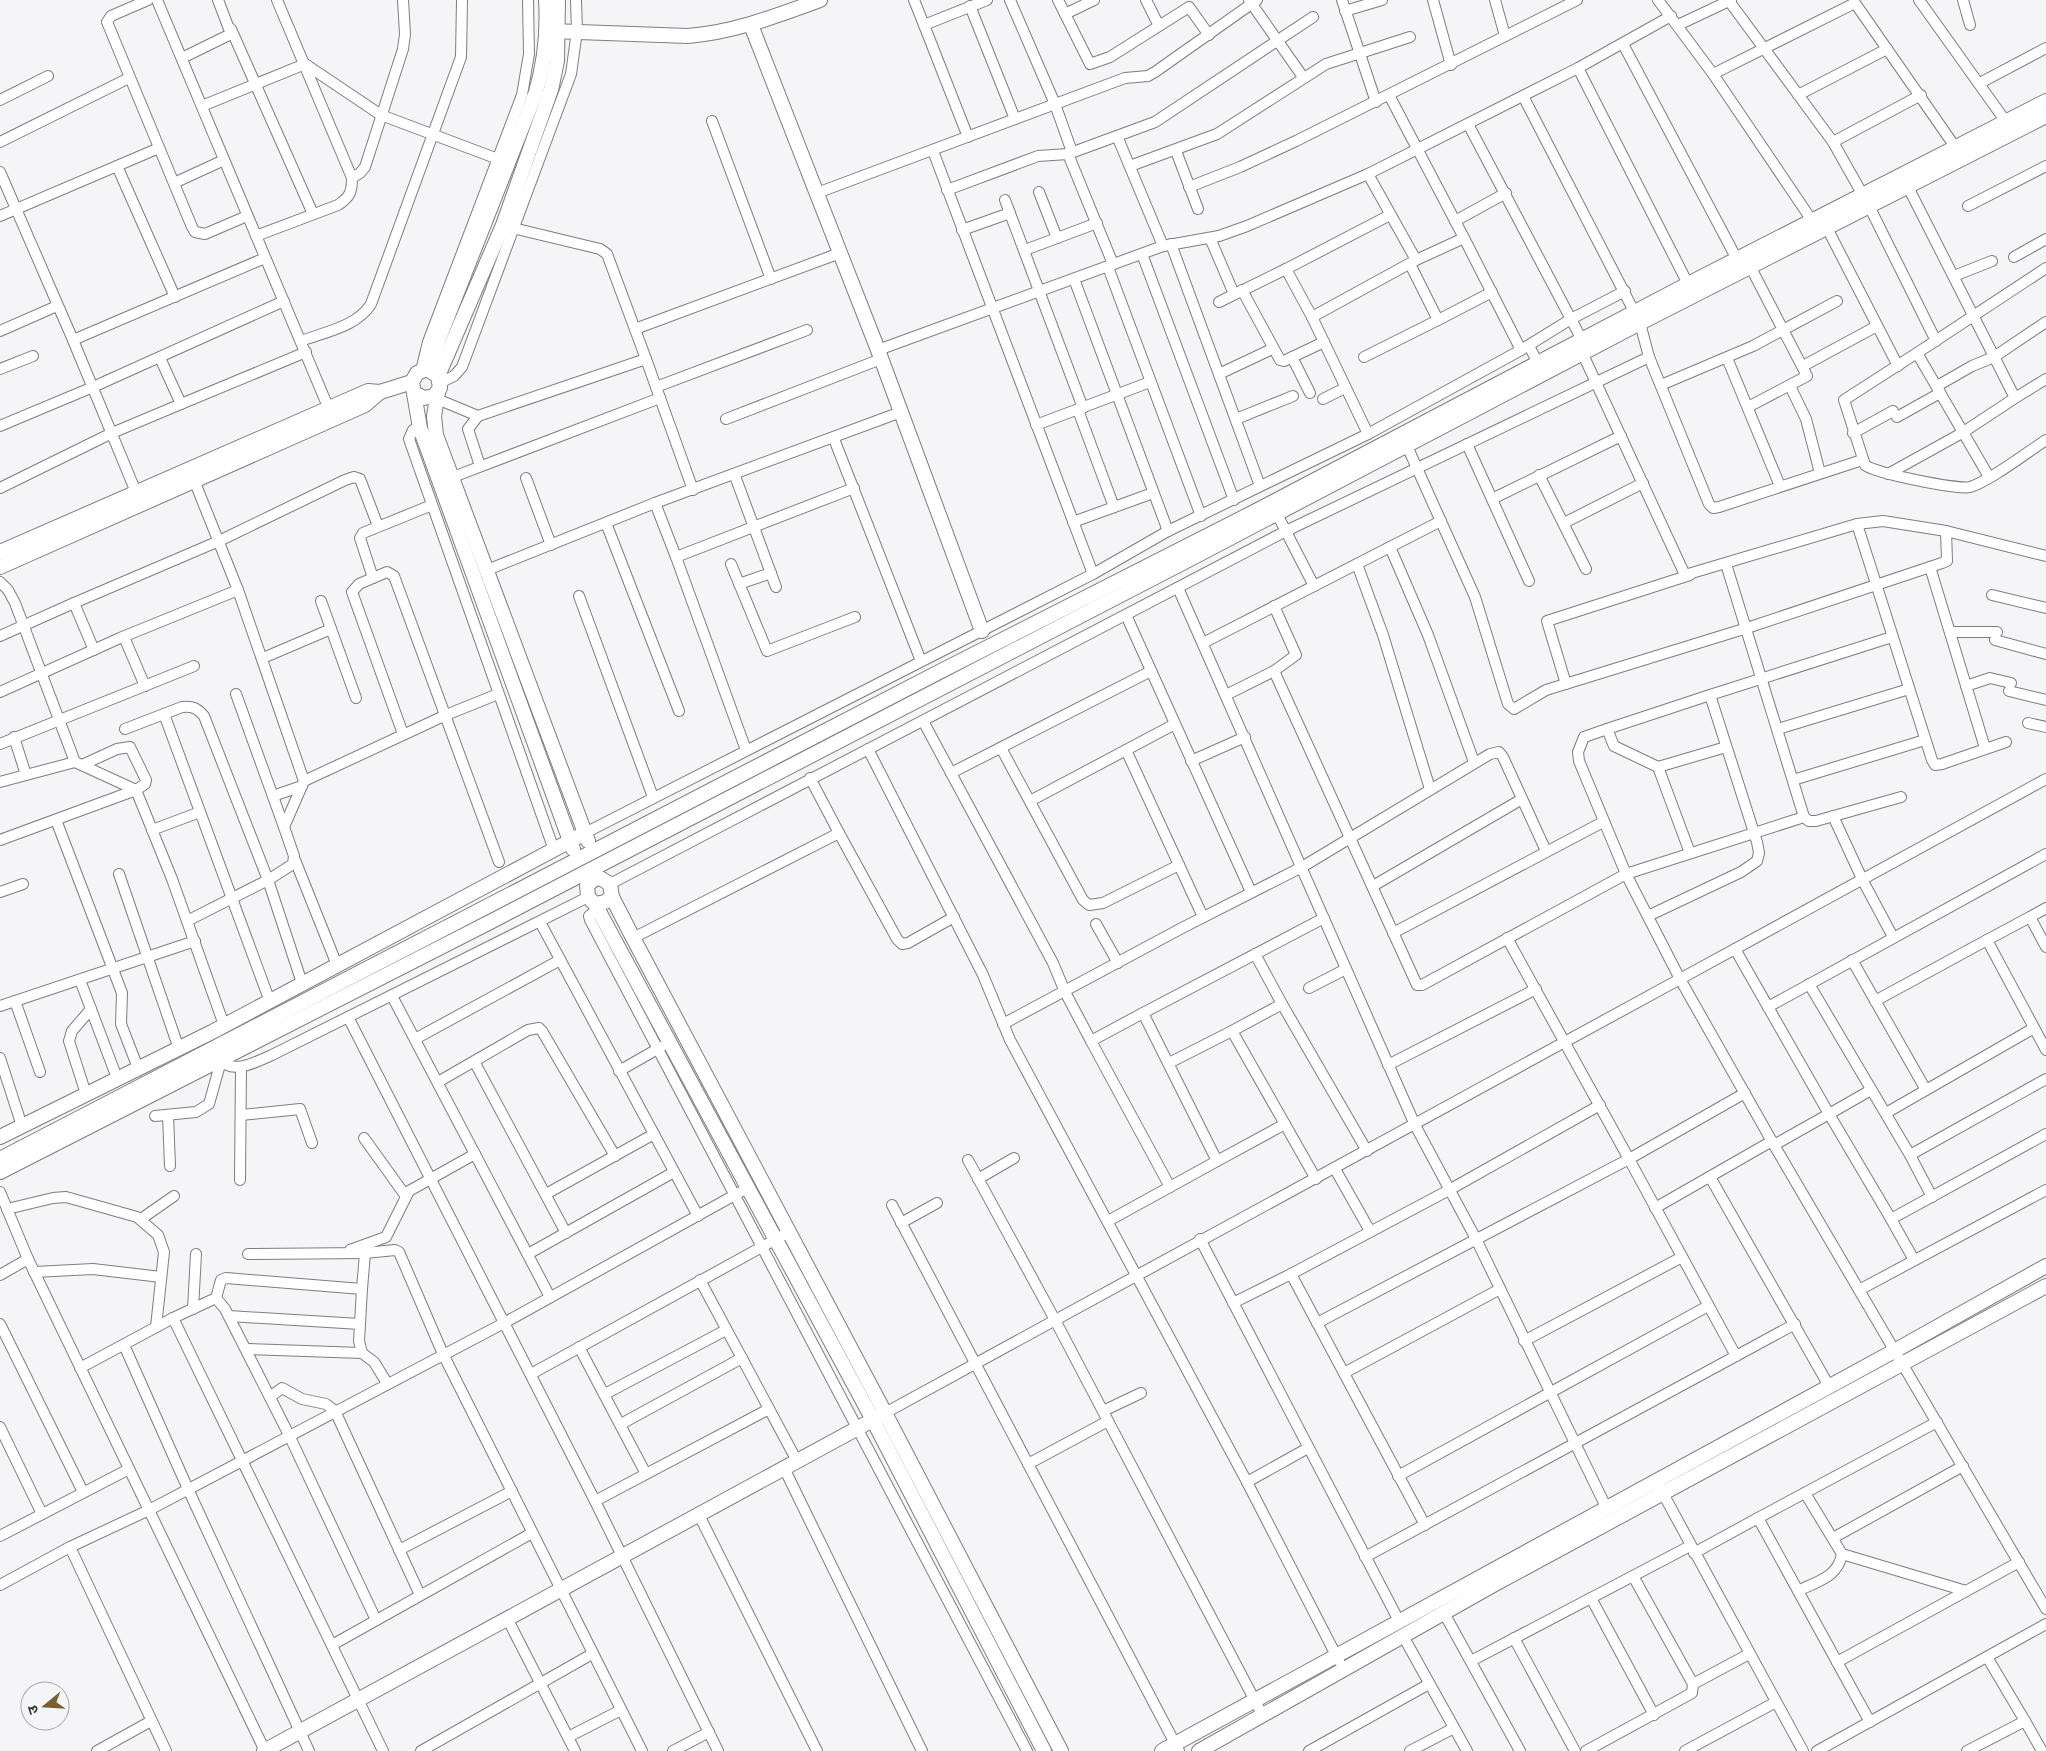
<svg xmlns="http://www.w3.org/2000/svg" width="2046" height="1751" font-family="Jost,'Noto Sans Devanagari',sans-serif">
  <rect width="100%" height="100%" fill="#f5f4f7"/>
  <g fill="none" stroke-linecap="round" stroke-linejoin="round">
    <g stroke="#7e7d80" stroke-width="12">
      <g id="minor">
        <path d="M 148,0 L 111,16 L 107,22 L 192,227 L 195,232 L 205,234 L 247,216"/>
        <path d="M 157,0 L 331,414"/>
        <path d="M 914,0 L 924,25 L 987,0"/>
        <path d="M 1010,0 L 1055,104 L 1072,152"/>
        <path d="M 1058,0 L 1090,64 L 1110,57 L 1189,7 L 1209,35"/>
        <path d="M 1146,0 L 1159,26"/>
        <path d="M 1249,0 L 1303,77"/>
        <path d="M 1342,0 L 1376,102"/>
        <path d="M 1433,0 L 1451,65"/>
        <path d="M 1495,0 L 1505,36"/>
        <path d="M 1658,0 L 1713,74 L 1815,225"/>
        <path d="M 1919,0 L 2009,126"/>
        <path d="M 1963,0 L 1970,25"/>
        <path d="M 1729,1 L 1833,142 L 1869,206 L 1936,341"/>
        <path d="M 970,6 L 1015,119"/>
        <path d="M 1345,11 L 1382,0"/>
        <path d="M 1065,14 L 1094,0"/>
        <path d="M 924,25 L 968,137"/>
        <path d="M 1678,25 L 1731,0"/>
        <path d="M 231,29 L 313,214"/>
        <path d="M 1623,44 L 1740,265"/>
        <path d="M 182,58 L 231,34 L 218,0"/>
        <path d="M 1578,68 L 1688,284"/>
        <path d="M 1713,74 L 1855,3 L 1958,151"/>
        <path d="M 1980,83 L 2046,48"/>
        <path d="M 1798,95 L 1887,49"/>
        <path d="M 1523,96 L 1640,323 L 1649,357 L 1709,504 L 1713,508 L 1719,507 L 1862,460"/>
        <path d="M 0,100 L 48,76"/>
        <path d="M 202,106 L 305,64 L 381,115 L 498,159"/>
        <path d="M 712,121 L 771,279"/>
        <path d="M 1468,124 L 1582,340"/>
        <path d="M 1117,136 L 1163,246"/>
        <path d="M 0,142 L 129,78"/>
        <path d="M 1833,142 L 1921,95"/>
        <path d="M 933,151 L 1093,574"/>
        <path d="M 1176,151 L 1198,209"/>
        <path d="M 1068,154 L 1113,264"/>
        <path d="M 117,166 L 175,297"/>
        <path d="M 1130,166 L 1217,134 L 1326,64 L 1410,37"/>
        <path d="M 0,172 L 73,340 L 138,497"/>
        <path d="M 1368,174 L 1416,260"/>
        <path d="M 352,178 L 360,173 L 365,167 L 403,49 L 405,34 L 403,0"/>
        <path d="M 174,183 L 224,160"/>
        <path d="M 1189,187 L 1240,167 L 1296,141 L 1577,0"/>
        <path d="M 1908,187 L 2015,398 L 2046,379"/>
        <path d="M 947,190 L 1038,156 L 1068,154 L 1155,122 L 1313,17"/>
        <path d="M 1039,192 L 1057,238"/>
        <path d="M 817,193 L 1125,78 L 1148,76 L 1155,72 L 1257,0"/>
        <path d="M 1005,200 L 1083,408"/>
        <path d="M 1968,206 L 2046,166"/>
        <path d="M 0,216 L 159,148"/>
        <path d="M 1455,221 L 1506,193"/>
        <path d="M 1826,226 L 1898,366"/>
        <path d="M 509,227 L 600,249 L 607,254 L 646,359"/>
        <path d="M 962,230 L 1010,213"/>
        <path d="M 256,236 L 338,205 C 350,197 352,192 352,178 L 277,0"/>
        <path d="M 1210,238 L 1234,294"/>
        <path d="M 1464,238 L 1521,350"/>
        <path d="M 1171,244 L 1260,486"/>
        <path d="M 1025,250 L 1097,223"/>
        <path d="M 1142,254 L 1234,500"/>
        <path d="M 2014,257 L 2046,239"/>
        <path d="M 1108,267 L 1201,516"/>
        <path d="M 1954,276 L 1992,261"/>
        <path d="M 1074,279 L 1168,531"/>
        <path d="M 1242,290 L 1280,360 L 1284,361 L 1324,342"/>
        <path d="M 1219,302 L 1286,269"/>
        <path d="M 1312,317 L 1286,269 L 1390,215"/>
        <path d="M 1438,320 L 1492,292"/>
        <path d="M 635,329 L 840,253"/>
        <path d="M 0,331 L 57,306"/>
        <path d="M 73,340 L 265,258"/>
        <path d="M 301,341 C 325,332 358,326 371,304 L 461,57 L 462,0"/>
        <path d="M 1529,346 L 1538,363"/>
        <path d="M 1580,348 L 1685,575 L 1857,524 L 1883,521 L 1946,531"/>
        <path d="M 878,350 L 1163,246 L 1219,236 L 1247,226 L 1368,174 L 1578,68 L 1671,16"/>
        <path d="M 1917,353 L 2046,268"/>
        <path d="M 1292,357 L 1310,393"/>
        <path d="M 1364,357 L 1438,320 L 1410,264"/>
        <path d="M 160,358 L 181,404 L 306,352"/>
        <path d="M 1727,358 L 1780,486"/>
        <path d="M 1803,366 L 1877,326"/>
        <path d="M 0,369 L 33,356"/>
        <path d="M 421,371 L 428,342 L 522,95 L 529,54 L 528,0"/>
        <path d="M 1219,374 L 1272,349"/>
        <path d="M 440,383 L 454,376 L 462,367 L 571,74 L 577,31 L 576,0"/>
        <path d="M 1661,385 L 1753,346 L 1837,301"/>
        <path d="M 1790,386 L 1806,419 L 1820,473"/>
        <path d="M 656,387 L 807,330"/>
        <path d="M 437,399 L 478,416"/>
        <path d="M 1323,399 L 1345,388"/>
        <path d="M 1748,407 L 1807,376 L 1750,266"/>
        <path d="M 1078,410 L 1114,507"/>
        <path d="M 1897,417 L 1940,393 L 1937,386 L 1972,366 L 1994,357 L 2046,322"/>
        <path d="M 726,419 L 881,359"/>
        <path d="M 1236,419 L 1293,396"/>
        <path d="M 1036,425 L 1150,382"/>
        <path d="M 0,426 L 93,387 L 284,301"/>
        <path d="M 420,428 L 413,430 L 409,439 L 554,850"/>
        <path d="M 1853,433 L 1893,411"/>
        <path d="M 1368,434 L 1312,317 L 1416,260 L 1464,238 L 1389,95"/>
        <path d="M 834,439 L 921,661"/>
        <path d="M 1467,444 L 1529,581"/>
        <path d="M 1407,446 L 1475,597 L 1508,704 L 1514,709 L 1546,690 L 1747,628 L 1942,563 L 1947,561 L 1946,531 L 2046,556"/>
        <path d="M 480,466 L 468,429 L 478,416 L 646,359 L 693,490"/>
        <path d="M 1888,474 L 1962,433 L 2015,398"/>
        <path d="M 1539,475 L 1586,569"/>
        <path d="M 735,476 L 776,587"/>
        <path d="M 453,477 L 660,398"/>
        <path d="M 1989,477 L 1917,353 L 1844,400 L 1865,465 C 1874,473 1958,490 1970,487 C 1987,483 2029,451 2046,440"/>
        <path d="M 526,478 L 551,545"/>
        <path d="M 0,488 L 112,433 L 181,404"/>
        <path d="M 1492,499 L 1621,436"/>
        <path d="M 655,503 L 676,557 L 854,488"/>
        <path d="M 1277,514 L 1314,586"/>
        <path d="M 1441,521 L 1390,547 L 1428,635 L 1474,762"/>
        <path d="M 1073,522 L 1153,493"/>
        <path d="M 606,523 L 679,711"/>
        <path d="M 1564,523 L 1643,483"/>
        <path d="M 1857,524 L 1932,760 L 1935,765 L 1942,764 L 2006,742"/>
        <path d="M 676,557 L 746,750"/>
        <path d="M 731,564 L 767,651 L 855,617"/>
        <path d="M 1357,564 L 1383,635 L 1430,789"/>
        <path d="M 1726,564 L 1804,817 L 1809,821 L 1816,821 L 1901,797"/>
        <path d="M 1930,567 L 1985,748"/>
        <path d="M 487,570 L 655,503 L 901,412"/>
        <path d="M 373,578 L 360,538 L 363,533 L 432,505"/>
        <path d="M 0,582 L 8,590 L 15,603 L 75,762 L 136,790 L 172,879 L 224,1025"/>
        <path d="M 739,584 L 771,573"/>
        <path d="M 1178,588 L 1415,1125 L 1476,1239 L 1606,1507"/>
        <path d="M 1992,595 L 2046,608"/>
        <path d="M 579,596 L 653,797"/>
        <path d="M 321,601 L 356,698"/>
        <path d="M 1126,615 L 1251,892"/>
        <path d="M 1950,632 L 1997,632"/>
        <path d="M 0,636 L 74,603"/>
        <path d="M 124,637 L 145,686"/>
        <path d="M 1995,640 L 2046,654"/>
        <path d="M 1203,643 L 1390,547"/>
        <path d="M 94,650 L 74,603 L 219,541 L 345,480 L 354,477 L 360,479 L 378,526"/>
        <path d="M 263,658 L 331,629"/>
        <path d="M 1274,671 L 1417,985 L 1422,985 L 1626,874 L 1804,817"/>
        <path d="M 1566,684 L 1547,621 L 1690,575"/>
        <path d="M 1966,686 L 1990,678 L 2011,683"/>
        <path d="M 2009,691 L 2046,700"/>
        <path d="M 0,692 L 120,638 L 238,590"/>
        <path d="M 236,694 L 284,827"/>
        <path d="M 1226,695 L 1274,671 L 1296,655 L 1274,606"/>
        <path d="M 164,714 L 269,999"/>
        <path d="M 923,721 L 951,773"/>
        <path d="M 2028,723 L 2046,727"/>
        <path d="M 125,729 L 182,707 C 193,706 197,708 204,716 L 268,880 L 302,983"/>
        <path d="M 1607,729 L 1710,695"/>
        <path d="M 1778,729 L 1909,689"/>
        <path d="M 403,734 L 352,592 L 359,584 L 387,572 L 394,576 L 499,862"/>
        <path d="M 14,737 L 26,775"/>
        <path d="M 0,744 L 194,666"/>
        <path d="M 1001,748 L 1083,900 L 1089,905 L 1103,903 L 1179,865"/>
        <path d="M 868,749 L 983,975 L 1010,1040 L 1247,1482 L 1339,1661"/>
        <path d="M 1126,750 L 1203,917"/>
        <path d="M 1191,761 L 1245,737"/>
        <path d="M 1658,767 L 1726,747"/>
        <path d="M 1793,780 L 1925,740"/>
        <path d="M 304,781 L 446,715 L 498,694"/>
        <path d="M 0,782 L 75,762"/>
        <path d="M 273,796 L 302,786"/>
        <path d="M 1030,801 L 1175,724"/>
        <path d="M 1833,816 L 1863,881 L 1893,937"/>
        <path d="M 56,820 L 122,993 L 121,1024 L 138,1068"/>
        <path d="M 152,830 L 200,812"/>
        <path d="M 585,833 L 1093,574 L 1168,531 L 1368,434 L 1521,350 L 1571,319 L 1625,291"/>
        <path d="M 839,833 L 897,939 L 902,944 L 908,943 L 954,917"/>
        <path d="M 0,840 L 136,790 L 145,784 L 146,780 L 130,747 L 117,749 L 82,765"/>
        <path d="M 1690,853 L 1658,767 L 1614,746 L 1607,729 L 1584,737 L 1578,752 L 1579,761 L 1626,874 L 1680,979 L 2046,779"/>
        <path d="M 295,860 L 337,965"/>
        <path d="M 119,874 L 179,1049"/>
        <path d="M 610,884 L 1286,531 L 1649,357"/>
        <path d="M 1373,886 L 1522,799"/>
        <path d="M 0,892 L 23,884"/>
        <path d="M 598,909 L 589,916 L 590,920 L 1027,1751"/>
        <path d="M 1648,916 L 1741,872 L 1757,861 L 1759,853 L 1757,842 L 1710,695 L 1892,637"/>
        <path d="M 2030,917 L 2046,908"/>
        <path d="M 187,921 L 268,880 L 293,864 L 294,856 L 284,827 L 304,781 L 238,590 L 192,475"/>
        <path d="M 540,922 L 698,1216"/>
        <path d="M 1096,924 L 1118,963"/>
        <path d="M 1393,933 L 1603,822"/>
        <path d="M 633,938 L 839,833 L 810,778"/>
        <path d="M 2046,947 L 2030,917 L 1987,940 L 2046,1050"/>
        <path d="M 1735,949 L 1829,1114 L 1871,1090"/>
        <path d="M 1255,954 L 1282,1004 L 1232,1031 L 1316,1179"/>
        <path d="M 1852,960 L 1926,1090"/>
        <path d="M 80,980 L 117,1078"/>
        <path d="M 1809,984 L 1910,1155"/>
        <path d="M 1309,988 L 1346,969"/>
        <path d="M 392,996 L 550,1297"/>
        <path d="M 15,1001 L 40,1072"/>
        <path d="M 1875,1001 L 1987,940"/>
        <path d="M 1282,1004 L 1367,1151"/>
        <path d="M 0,1006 L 195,941"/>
        <path d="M 1768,1007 L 2046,854"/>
        <path d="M 1143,1013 L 1324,918"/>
        <path d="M 348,1017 L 595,1501 L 718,1751"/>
        <path d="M 1003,1024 L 1182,928 L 1302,867 L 1490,754 L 1499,752 L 1503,757 L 1546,851"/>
        <path d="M 415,1039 L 560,960"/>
        <path d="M 1091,1041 L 1170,1187"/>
        <path d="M 0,1058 L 22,1126"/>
        <path d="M 220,1059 C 232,1076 258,1061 272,1055 L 588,897"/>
        <path d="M 475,1063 L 566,1233"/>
        <path d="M 1169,1063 L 1232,1031"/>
        <path d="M 1388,1065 L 1536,989"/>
        <path d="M 619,1071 L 661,1047"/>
        <path d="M 438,1082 L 528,1030 L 539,1028 L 542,1031 L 615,1156"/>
        <path d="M 86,1094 L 69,1041 L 72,1031 L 91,1009"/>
        <path d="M 1886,1113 L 2034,1028"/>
        <path d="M 168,1115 L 170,1166"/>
        <path d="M 241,1115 L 300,1109 L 312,1143"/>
        <path d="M 155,1116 L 196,1112 L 209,1104 L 221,1061"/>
        <path d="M 364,1138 L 405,1195"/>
        <path d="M 1774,1145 L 1829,1114 L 1891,1219"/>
        <path d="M 968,1160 L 1055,1320 L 1263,1716"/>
        <path d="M 1217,1161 L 1285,1124"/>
        <path d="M 1335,1169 L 1370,1231"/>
        <path d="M 1710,1177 L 1829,1386"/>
        <path d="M 978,1179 L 1014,1158"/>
        <path d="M 240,1180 L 241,1067"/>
        <path d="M 0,1192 L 28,1259 L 265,1751"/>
        <path d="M 546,1194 L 654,1134"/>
        <path d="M 1932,1197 L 1910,1155 L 2046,1079"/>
        <path d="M 892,1205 L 1179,1751"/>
        <path d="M 1655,1208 L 1772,1141"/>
        <path d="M 7,1209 L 53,1198 L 66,1197 L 137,1217 L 158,1235 L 164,1252 L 156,1327"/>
        <path d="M 141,1219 L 174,1196"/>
        <path d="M 1108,1221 L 1217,1161 L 1143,1013 L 1091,1041 L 1065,992 L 1053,963 L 951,773 L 1151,671"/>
        <path d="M 901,1223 L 937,1203"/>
        <path d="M 1200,1239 L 1399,1621"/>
        <path d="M 350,1250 L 386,1237 L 409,1191 L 475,1154"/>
        <path d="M 248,1254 L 365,1253 L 395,1250 L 399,1252 L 443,1354 L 642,1751"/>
        <path d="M 528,1254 L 674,1172"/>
        <path d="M 1914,1260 L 1891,1219 L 2046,1134"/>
        <path d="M 34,1272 L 93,1269 L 161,1277"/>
        <path d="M 1291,1274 L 1449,1190 L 1600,1105"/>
        <path d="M 0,1275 L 28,1259"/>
        <path d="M 700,1280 L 797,1461"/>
        <path d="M 362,1289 L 365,1253"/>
        <path d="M 1859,1290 L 2046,1190"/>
        <path d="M 216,1298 L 221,1280 L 226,1278 L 362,1289 L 359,1341 L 362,1353"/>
        <path d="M 1233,1303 L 1291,1274 L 1425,1525"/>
        <path d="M 193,1309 L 196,1254"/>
        <path d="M 229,1316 L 360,1324"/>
        <path d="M 173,1318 L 383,1751"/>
        <path d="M 1317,1323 L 1629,1159 L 1507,938"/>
        <path d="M 0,1324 L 83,1492"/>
        <path d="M 1524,1341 L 1682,1257"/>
        <path d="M 124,1345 L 188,1489 L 309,1751"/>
        <path d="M 579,1347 L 646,1474"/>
        <path d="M 247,1349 L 362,1353 L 374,1362 L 387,1383"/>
        <path d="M 1736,1356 L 1629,1159 L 1745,1093"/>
        <path d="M 80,1368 L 173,1318 L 216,1298 L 225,1309 L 289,1435 L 376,1620"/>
        <path d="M 1344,1373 L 1500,1289"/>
        <path d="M 531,1374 L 789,1232"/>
        <path d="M 605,1394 L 726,1330"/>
        <path d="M 270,1397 L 282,1388 L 302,1399 L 326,1404 L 335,1411 L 420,1595"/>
        <path d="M 1103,1411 L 1141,1393"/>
        <path d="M 885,1413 L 1680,979 L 1774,1145 L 2046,1609"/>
        <path d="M 621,1424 L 742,1358"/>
        <path d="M 0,1427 L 42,1514"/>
        <path d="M 1028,1464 L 1108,1421"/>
        <path d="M 784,1468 L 922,1751"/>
        <path d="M 1398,1476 L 1708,1306"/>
        <path d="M 1247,1482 L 1308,1448"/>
        <path d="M 1660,1488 L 1803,1751"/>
        <path d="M 595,1501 L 769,1409"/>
        <path d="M 699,1515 L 817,1751"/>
        <path d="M 1758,1518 L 1937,1422"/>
        <path d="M 0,1536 L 129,1469"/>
        <path d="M 1833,1538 L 1963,1466"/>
        <path d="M 70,1547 L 166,1751"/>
        <path d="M 399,1550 L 512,1491"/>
        <path d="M 1694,1553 L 1758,1518 L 1870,1722"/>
        <path d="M 1842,1554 L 1966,1591"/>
        <path d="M 1365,1557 L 1795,1324"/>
        <path d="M 0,1585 L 70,1547 L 149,1510 L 504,1323 L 742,1191"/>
        <path d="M 1798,1591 C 1818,1581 1838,1577 1842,1554 L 1805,1493"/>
        <path d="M 1591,1598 L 1654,1715"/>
        <path d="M 1444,1613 L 1520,1751"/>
        <path d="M 508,1620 L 575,1751"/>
        <path d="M 1403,1636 L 1467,1751"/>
        <path d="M 1514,1638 L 1575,1751"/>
        <path d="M 332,1645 L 532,1533"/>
        <path d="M 1987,1657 L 2025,1721"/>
        <path d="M 1471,1661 L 1690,1546"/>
        <path d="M 1837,1662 L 2019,1562"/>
        <path d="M 1693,1684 L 1749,1654"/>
        <path d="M 568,1737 L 621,1710"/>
        <path d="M 97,1751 L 151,1721"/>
        <path d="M 421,1751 L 592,1654"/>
        <path d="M 673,1751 L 709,1732"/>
        <path d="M 1309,1751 L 1429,1684"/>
        <path d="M 1410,1751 L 1454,1728"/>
        <path d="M 1586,1751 L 1692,1693 L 1693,1684 L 1633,1576"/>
        <path d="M 1685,1751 L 1776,1702"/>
        <path d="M 1817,1751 L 2046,1624"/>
        <path d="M 1967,1751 L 2025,1721 L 2042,1751"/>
      </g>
    </g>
    <g stroke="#7e7d80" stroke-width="16">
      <g id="tertiary">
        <path d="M 751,25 L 878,350 L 982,631"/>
        <path d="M 551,31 L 688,36 C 735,32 776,16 820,0"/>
        <path d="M 427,369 L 536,92 C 545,61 548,32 546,0"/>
        <path d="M 438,376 L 503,225 L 551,90 L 557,61 L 558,0"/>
        <path d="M 438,392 L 434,416 L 436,435 L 588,841"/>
        <path d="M 416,394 L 424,398 L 434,396 L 440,388 L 438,376 L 427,369 L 417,373 L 412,382 L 420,428 L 573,849"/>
        <path d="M 0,552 L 368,391 L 380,392 L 412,382"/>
        <path d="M 0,567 L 365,405 L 380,392"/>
        <path d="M 612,897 L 605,902 L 595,904 L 588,897 L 587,885 L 595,879 L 600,878 L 610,884 L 612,897 L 631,934 L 885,1413 L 1061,1751"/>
        <path d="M 595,904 L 873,1420 L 1044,1751"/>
        <path d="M 0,1137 L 212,1032 L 585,833"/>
        <path d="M 0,1159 L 939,672 L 1254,512 L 1688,284 L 2046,101"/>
        <path d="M 0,1172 L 492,921 L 1194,557 L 1640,323 L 2046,116"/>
        <path d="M 264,1751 L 880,1416"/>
        <path d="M 1162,1751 L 1896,1350 L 2046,1266"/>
        <path d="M 1199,1751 L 1495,1584 L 2046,1286"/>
      </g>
    </g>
    <use href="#minor" stroke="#fff" stroke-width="10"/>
    <use href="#tertiary" stroke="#fff" stroke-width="14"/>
  </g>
  <g transform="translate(45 1706) rotate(252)"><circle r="24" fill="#f5f4f7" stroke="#a7a6a9"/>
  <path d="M0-4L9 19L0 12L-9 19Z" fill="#786030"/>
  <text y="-8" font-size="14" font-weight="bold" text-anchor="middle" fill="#333233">उ</text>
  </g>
</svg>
